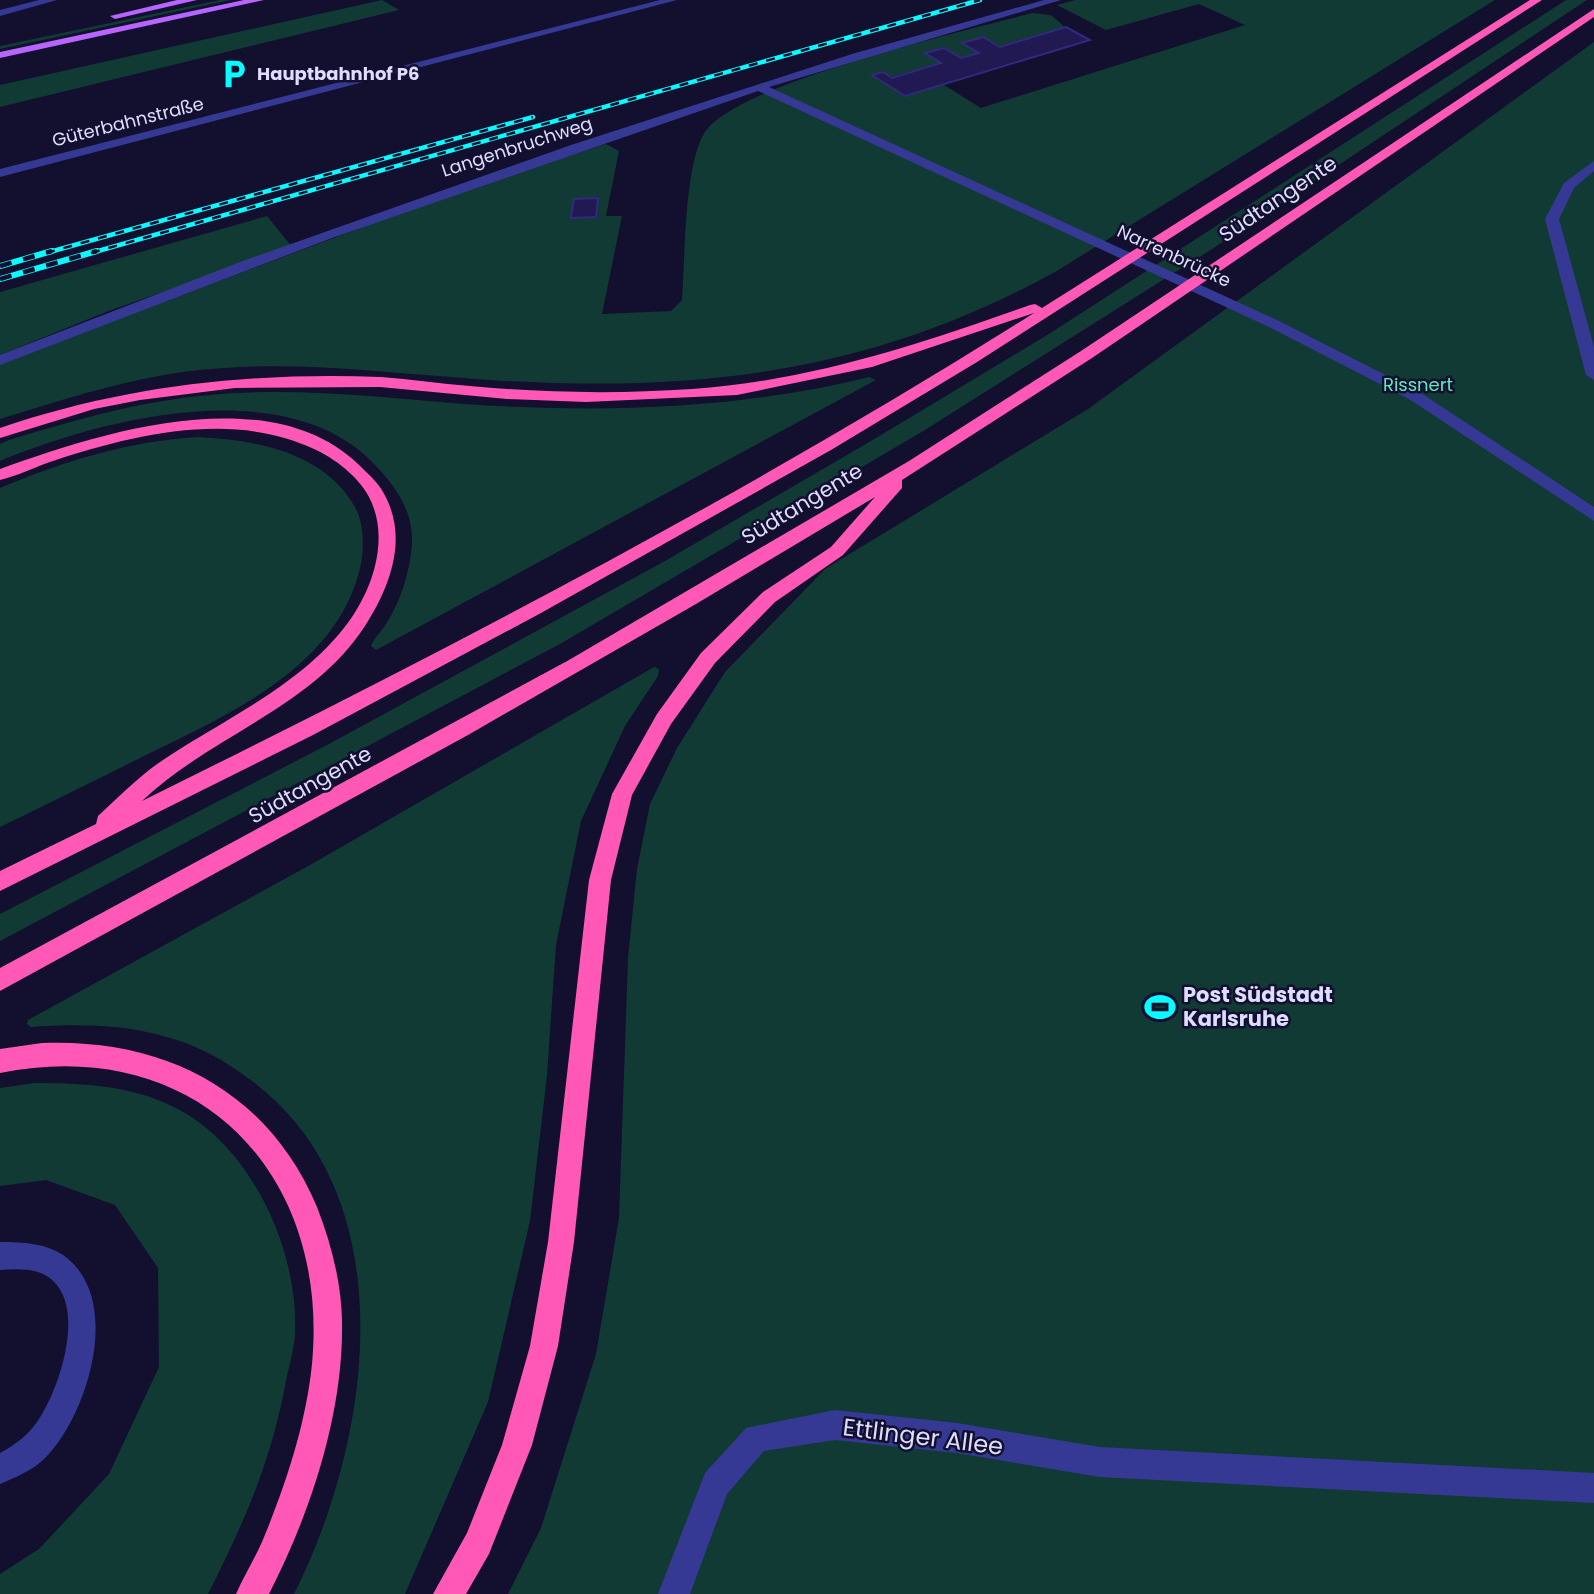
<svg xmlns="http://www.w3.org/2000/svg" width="1594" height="1594" font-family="Poppins,sans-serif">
  <rect width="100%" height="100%" fill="#120f2f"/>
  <g fill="#113a35">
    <path d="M 220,0 L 231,0 L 0,49 L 0,46 Z"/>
    <path d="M 382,0 L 399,10 L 0,107 L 0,85 Z"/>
    <path d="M 1075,0 L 1495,0 L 1055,272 C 866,376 688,394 476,379 C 384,373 293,360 200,370 C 132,377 65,399 0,419 L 0,364 L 466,188 L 606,144 L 619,151 L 606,216 L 622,216 L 602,314 L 671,311 L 682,300 C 685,261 684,163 705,132 C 738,83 968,30 1032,13 L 1051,15 L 1065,27 L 1000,46 L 983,37 L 962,43 L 979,53 L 961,58 L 944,47 L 925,53 L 940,63 L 891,77 L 883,72 L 872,75 L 904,96 L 944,85 L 981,108 L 1245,25 L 1199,4 L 1106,30 L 1057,5 Z"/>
    <path d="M 1566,0 L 1587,0 L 1212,249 L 925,430 L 560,644 L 0,941 L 0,914 L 327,745 L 665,561 L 876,438 L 1052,332 Z"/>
    <path d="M 1594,42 L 1594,1594 L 508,1594 L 541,1528 L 596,1354 L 619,1218 L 628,958 L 637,869 L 650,804 L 677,748 L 725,672 L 825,569 L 1088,409 Z"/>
    <path d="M 267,216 L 292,247 L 111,310 L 0,355 L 0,292 Z"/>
    <path d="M 869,377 L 876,380 L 376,650 L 371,646 C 374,638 381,632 386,624 C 401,601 410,571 412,544 C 413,512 398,490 378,468 C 291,370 104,418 0,461 L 0,444 L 9,440 C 75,420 140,401 210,395 C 294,387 380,397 464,404 C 600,413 736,410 869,377 Z"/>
    <path d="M 198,437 C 256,440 324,452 355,507 C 364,523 364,546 361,564 C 339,669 223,717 138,759 C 92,782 46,805 0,827 L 0,488 C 64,461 129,441 198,437 Z"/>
    <path d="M 654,667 L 659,669 L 658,676 L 625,726 L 581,821 L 556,945 L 547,1075 L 530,1221 L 488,1402 L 405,1594 L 294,1594 C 371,1442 408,1198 252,1081 C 226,1061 196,1044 163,1036 C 121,1024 75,1024 31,1027 L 27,1024 L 28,1020 L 310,865 Z"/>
    <path d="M 34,1083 C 81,1083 130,1085 174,1107 C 251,1145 299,1250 295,1334 C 294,1350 289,1366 286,1381 C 271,1462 245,1521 208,1594 L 0,1594 L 0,1574 L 39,1549 L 109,1474 L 159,1367 L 158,1268 L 115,1205 L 46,1180 L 0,1186 L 0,1088 Z"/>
  </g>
  <g fill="#201952" stroke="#332880" stroke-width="2">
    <path d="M 1066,27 L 1090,40 L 905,96 L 872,75 L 883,72 L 892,78 L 941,63 L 925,53 L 944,48 L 961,58 L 979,53 L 962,43 L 983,37 L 1000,47 Z"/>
    <path d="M 598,198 L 596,217 L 571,218 L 574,199 Z"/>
  </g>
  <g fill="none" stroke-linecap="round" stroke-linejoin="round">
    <g fill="#353993" fill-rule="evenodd">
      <path d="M 39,0 L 57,0 L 0,16 L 0,10 Z"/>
      <path d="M 660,0 L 677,0 L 0,177 L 0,169 Z"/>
      <path d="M 1044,0 L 1061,0 L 769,87 L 1277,320 L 1421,393 L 1594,507 L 1594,521 L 1409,399 L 1267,326 L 758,91 L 332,238 L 0,365 L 0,355 L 240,262 L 571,145 L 852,54 Z"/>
      <path d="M 1594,161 L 1594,171 L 1574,188 L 1559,219 L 1594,347 L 1594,380 L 1586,375 L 1545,219 L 1564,183 Z"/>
      <path d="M 0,1242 C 22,1242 49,1243 67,1258 C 123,1303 87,1419 42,1461 C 31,1471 14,1478 0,1484 L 0,1453 C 15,1445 27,1436 37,1422 C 60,1390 91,1297 43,1274 C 30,1268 14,1269 0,1270 Z"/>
      <path d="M 835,1410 L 957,1423 L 1100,1447 L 1594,1473 L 1594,1503 L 1100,1477 L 957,1453 L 835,1440 L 764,1451 L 727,1494 L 690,1594 L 658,1594 L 705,1473 L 746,1428 Z"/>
    </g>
    <g fill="#b864ff" fill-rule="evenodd">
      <path d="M 177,0 L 197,0 L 115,19 L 110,16 Z"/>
      <path d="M 244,0 L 264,0 L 0,58 L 0,52 Z"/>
    </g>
    <g fill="#ff58b6" fill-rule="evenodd">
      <path d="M 1530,0 L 1542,0 L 977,362 L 831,450 L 541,613 L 313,735 L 0,891 L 0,871 L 96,824 L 98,816 C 119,797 139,776 163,760 C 227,717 307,683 352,617 C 375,583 389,535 369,497 C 358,476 334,458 314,449 C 231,410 132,435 50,462 C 33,468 17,476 0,480 L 0,469 C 101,432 269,379 358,464 C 367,473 377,481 383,492 C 409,536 391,586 365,626 C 312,708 210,736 142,801 C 445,651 748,494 1034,313 L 872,367 L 737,395 L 586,402 L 507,399 L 380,387 L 235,388 L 140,400 L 94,409 L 0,438 L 0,428 C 124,386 250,372 381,377 C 411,379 440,384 470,386 C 544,393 618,394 692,389 C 810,381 920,344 1030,305 L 1035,304 L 1042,308 Z"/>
      <path d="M 1594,9 L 1594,17 L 1092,358 L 902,480 L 902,488 L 843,555 L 775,602 L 715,663 L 671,724 L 632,795 L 611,880 L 574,1242 L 558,1346 L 532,1445 L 489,1554 L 466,1594 L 433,1594 L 467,1533 L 502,1445 L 530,1346 L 548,1242 L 589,880 L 612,794 L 657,714 L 701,653 L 763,592 L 831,547 L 875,497 L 696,604 L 468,735 L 0,991 L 0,968 L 569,660 L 909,461 L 1081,351 Z"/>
      <path d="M 42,1043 C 165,1038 268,1091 317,1207 C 331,1243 341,1281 342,1320 C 344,1412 311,1512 269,1594 L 236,1594 C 244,1576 254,1560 262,1542 C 285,1487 306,1424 312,1364 C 330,1171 195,1034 0,1073 L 0,1049 Z"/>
    </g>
    <g stroke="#09fbff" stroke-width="4.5">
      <g id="rail-far1">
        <path d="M 46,253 L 533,117"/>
        <path d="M 91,253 L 980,0"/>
      </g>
    </g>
    <g stroke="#09fbff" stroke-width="6">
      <g id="rail">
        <path d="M 0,266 L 52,251"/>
        <path d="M 0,279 L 97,251"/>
      </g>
    </g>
    <use href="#rail-far1" stroke="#120f2f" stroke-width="2.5" stroke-dasharray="9" stroke-linecap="butt"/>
    <use href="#rail" stroke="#120f2f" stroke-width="4.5" stroke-dasharray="12" stroke-linecap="butt"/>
  </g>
  <defs>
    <g id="parking-bare" transform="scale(2.415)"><path d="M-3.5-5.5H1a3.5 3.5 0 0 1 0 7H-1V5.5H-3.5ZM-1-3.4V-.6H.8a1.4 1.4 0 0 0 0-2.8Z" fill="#09fbff" stroke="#120f2f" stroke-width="2.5" paint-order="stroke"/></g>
    <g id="stadium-bare" transform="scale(2.415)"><path d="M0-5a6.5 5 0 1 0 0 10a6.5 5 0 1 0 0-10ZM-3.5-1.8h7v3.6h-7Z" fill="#09fbff" stroke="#120f2f" stroke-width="2.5" paint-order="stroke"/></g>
  </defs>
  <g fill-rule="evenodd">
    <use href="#parking-bare" x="234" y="74"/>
    <use href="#stadium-bare" x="1160" y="1007"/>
  </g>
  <g text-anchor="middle" stroke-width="5" stroke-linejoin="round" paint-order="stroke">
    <g font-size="18" font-weight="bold" fill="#deddff" stroke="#120f2f" text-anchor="start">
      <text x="257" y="80">Hauptbahnhof P6</text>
    </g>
    <g font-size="18" fill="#deddff" stroke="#120f2f">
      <text transform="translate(128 122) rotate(-14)" y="6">Güterbahnstraße</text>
      <text transform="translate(517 147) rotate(-18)" y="6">Langenbruchweg</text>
      <text transform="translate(1174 256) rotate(25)" y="6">Narrenbrücke</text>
    </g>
    <g font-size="18" fill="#5aedbd" stroke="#120f2f">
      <text x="1418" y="391">Rissnert</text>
    </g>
    <g font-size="21" fill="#deddff" stroke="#120f2f">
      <text transform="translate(1278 199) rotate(-34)" y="7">Südtangente</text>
      <text transform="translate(802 504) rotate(-31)" y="7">Südtangente</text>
      <text transform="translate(310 785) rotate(-29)" y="7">Südtangente</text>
    </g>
    <g font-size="21" font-weight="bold" fill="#deddff" stroke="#120f2f" text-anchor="start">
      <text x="1183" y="1002">Post Südstadt<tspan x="1183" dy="24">Karlsruhe</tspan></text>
    </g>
    <g font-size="24" fill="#deddff" stroke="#120f2f">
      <text transform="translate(923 1437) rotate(7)" y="8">Ettlinger Allee</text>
    </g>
  </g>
</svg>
